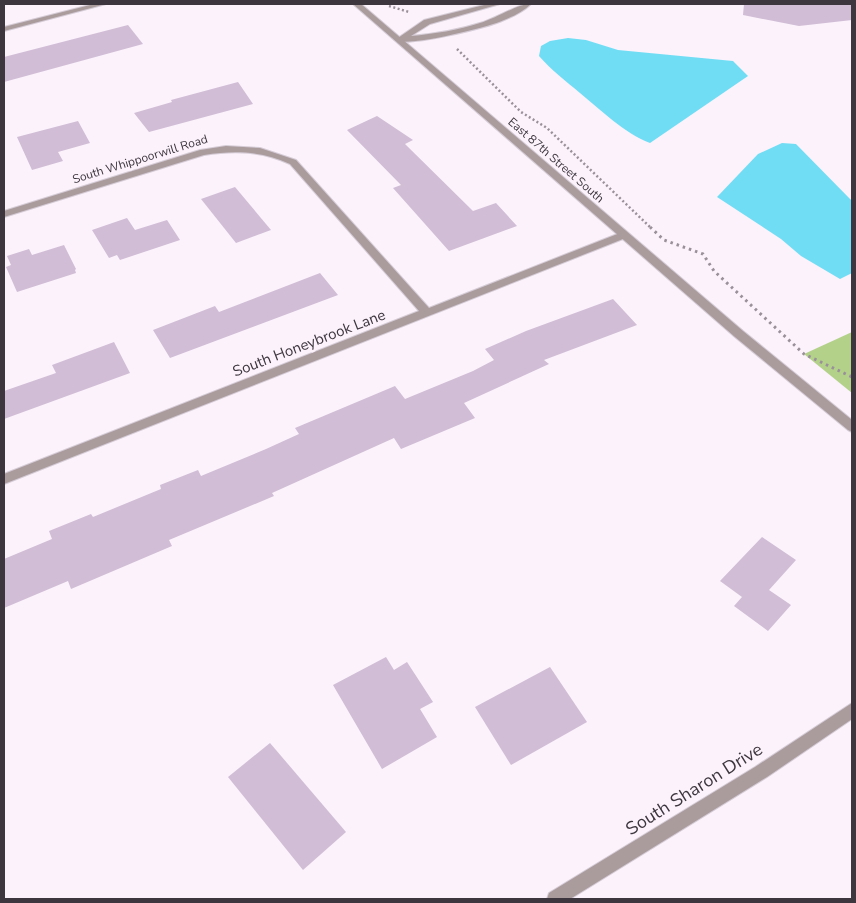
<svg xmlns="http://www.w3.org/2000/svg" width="856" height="903" font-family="'Nunito Sans',sans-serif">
  <rect width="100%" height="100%" fill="#fbf2fc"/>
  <path fill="#b4d18a" d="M 852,332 L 852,393 L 804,354 Z"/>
  <g fill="#71ddf4">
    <path d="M 568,38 L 586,40 L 618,50 L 733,61 L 748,76 L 650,143 C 624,133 602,111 580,93 C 566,81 551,70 539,56 L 541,46 L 550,41 Z"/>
    <path d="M 782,143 L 796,144 L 852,201 L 852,273 L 840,279 L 801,256 L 781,239 L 717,197 L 758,154 Z"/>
  </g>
  <g fill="#d1bdd5">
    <path d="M 744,4 L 852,4 L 852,20 L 799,26 L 743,15 Z"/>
    <path d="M 128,25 L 143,44 L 4,82 L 4,57 Z"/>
    <path d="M 238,82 L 253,104 L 149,132 L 134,113 L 172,102 L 171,100 Z"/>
    <path d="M 377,116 L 413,140 L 405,144 L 473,211 L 496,203 L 517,226 L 449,251 L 393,188 L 401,185 L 347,130 Z"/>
    <path d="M 78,121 L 90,143 L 58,152 L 63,161 L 32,170 L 17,137 Z"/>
    <path d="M 235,187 L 271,230 L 236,243 L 201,199 Z"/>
    <path d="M 127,218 L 135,230 L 167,220 L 180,240 L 120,260 L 117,255 L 109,258 L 92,230 Z"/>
    <path d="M 64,245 L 76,269 L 75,270 L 76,273 L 17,292 L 6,267 L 11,265 L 7,256 L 29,249 L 32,255 Z"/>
    <path d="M 320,273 L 338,295 L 170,358 L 153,330 L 215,306 L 219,312 Z"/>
    <path d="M 613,299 L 637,325 L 544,360 L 549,364 L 464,403 L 475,418 L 401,449 L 394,438 L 272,493 L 274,496 L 169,540 L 172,546 L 71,589 L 68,581 L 4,608 L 4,559 L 52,539 L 49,531 L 91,514 L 93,517 L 161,489 L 160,485 L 198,470 L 201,476 L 266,449 L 299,434 L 295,428 L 395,386 L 405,399 L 473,371 L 494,360 L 485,349 L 526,331 Z"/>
    <path d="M 114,342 L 130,373 L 4,419 L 4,391 L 56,373 L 52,365 Z"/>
    <path d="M 762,537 L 796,560 L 769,590 L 791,605 L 768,631 L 734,606 L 742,597 L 720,581 Z"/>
    <path d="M 386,657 L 394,670 L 407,662 L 433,702 L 420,709 L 437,737 L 382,769 L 333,685 Z"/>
    <path d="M 550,667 L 587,722 L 511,765 L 475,707 Z"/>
    <path d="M 270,743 L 346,832 L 303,870 L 228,777 Z"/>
  </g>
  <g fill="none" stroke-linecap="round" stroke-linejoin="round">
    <g stroke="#d5ccd6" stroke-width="2">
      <g id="minor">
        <path d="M 94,4 L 106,4 L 4,31 L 4,27 Z"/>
        <path d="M 488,4 L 500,4 L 430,24 L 411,36 C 434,34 458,30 480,23 C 495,19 519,3 531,4 C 524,11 514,16 504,20 C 489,27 406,48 395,40 L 424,20 Z"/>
        <path d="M 226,146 L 260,148 L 296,160 L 429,308 L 620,233 L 628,233 L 629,235 L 628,237 L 4,484 L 4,474 L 419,311 L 290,164 C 262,151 235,150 204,155 L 4,217 L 4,211 L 200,150 Z"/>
        <path d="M 852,703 L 852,719 L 767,777 L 570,899 L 547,899 L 549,893 L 755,767 Z"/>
      </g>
    </g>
    <g stroke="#d5ccd6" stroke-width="2">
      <path id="tertiary" d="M 353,4 L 361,4 L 743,331 L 852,420 L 852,432 L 848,430 L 735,337 Z"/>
    </g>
    <g stroke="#99909a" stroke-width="2.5" stroke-dasharray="2 2.5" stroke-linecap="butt">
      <path d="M 389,6 L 409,12"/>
      <path d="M 457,49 L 521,112 L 547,128 L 651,228"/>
    </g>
    <path stroke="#99909a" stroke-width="3" stroke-dasharray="2.5 4" stroke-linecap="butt" d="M 650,227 L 664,240 L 703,254 L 714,271 L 804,354 L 852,377"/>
    <use href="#minor" fill="#aa9b9d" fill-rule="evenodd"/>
    <use href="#tertiary" fill="#aa9b9d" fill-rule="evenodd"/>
  </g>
  <g text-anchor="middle" stroke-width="4.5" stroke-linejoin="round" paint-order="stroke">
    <g font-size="12" fill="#3e363f" stroke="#fbf2fc">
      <text transform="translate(140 159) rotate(-17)" y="4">South Whippoorwill Road</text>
      <text transform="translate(556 160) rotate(41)" y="4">East 87th Street South</text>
    </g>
    <g font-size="15" fill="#3e363f" stroke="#fbf2fc">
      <text transform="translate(309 343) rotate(-21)" y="5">South Honeybrook Lane</text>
    </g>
    <g font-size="18" fill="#3e363f" stroke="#fbf2fc">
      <text transform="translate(694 789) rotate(-32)" y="6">South Sharon Drive</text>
    </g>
  </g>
  <rect width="856" height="903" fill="none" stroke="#3e363f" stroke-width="10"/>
</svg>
